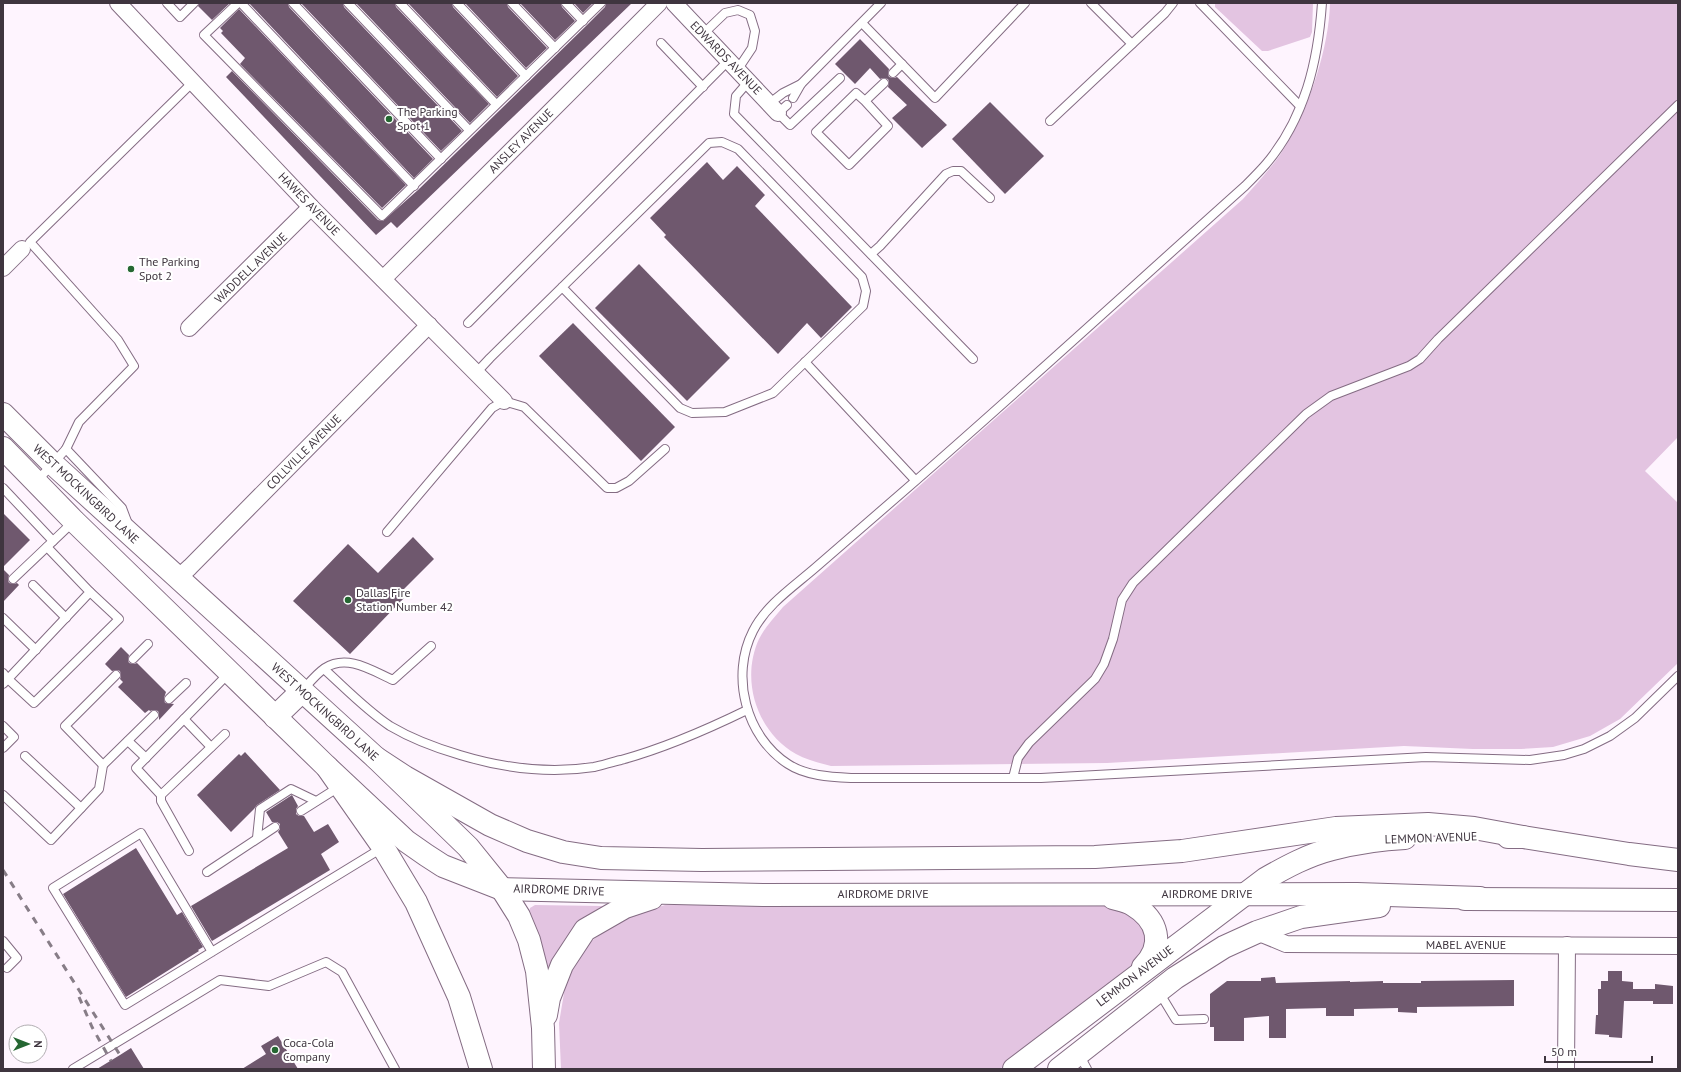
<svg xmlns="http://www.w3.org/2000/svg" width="1681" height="1072" font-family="'PT Sans',sans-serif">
  <rect width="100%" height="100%" fill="#fef4fe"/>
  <g fill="#e3c4e1">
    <path d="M 1215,3 L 1313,3 L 1312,32 L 1310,37 L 1268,51 L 1262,51 L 1215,7 Z"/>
    <path d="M 1330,3 L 1678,3 L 1678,437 L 1645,471 L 1678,503 L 1678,663 L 1620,719 L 1590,736 L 1553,747 L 1521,749 L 1473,749 L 1404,746 L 1107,763 L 831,766 C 819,763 807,760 796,754 C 757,732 740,680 759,639 C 765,627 774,618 783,607 L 1243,199 C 1259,181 1277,162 1288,142 C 1310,104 1329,47 1330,3 Z"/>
    <path d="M 535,905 L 601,906 L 604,907 L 551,969 L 549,969 L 529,913 L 530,908 Z"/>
    <path d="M 665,905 L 1125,905 L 1147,931 L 1145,948 L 1134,963 L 1000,1069 L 561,1069 L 559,1023 L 566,981 L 590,942 L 623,918 Z"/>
  </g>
  <g fill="#6f586e">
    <path d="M 199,3 L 230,3 L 212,20 L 198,6 Z"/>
    <path d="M 249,3 L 288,3 L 289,7 L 433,159 L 414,178 Z"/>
    <path d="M 301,3 L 343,3 L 344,7 L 462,131 L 441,151 Z"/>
    <path d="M 356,3 L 395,3 L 396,7 L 489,104 L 470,123 Z"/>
    <path d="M 408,3 L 452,3 L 453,7 L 518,76 L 497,97 Z"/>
    <path d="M 465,3 L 507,3 L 508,7 L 547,48 L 526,68 Z"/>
    <path d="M 520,3 L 561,3 L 562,7 L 575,21 L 555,40 Z"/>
    <path d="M 574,3 L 593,3 L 583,13 Z"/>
    <path d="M 606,3 L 632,3 L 397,228 L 391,222 L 376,235 L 226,77 L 232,71 L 378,220 L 383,221 L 418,190 L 587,25 L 605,7 Z"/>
    <path d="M 239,9 L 406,185 L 382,208 L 240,64 L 245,58 L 221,33 L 223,31 L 220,28 Z"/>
    <path d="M 860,39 L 889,69 L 888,74 L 889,77 L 894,78 L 897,77 L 947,125 L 922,148 L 892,118 L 907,105 L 888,87 L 889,82 L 888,79 L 883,78 L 880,79 L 870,68 L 855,84 L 835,64 Z"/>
    <path d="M 990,102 L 1044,156 L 1005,194 L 952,139 Z"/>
    <path d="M 707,162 L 723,180 L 737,166 L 765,195 L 755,206 L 852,307 L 821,338 L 807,323 L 778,354 L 664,237 L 666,235 L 650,218 Z"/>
    <path d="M 639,264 L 730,358 L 687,401 L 595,308 Z"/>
    <path d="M 573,323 L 675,427 L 641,461 L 539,356 Z"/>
    <path d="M 3,513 L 30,540 L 3,567 Z"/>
    <path d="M 413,537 L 434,559 L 399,594 L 404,598 L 350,654 L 293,601 L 348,544 L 378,573 Z"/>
    <path d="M 3,569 L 9,575 L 8,580 L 9,583 L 14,584 L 17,583 L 19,585 L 3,602 Z"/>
    <path d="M 121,647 L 129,655 L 128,660 L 129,663 L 134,664 L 137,663 L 166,692 L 164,698 L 165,703 L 174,704 L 159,720 L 159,714 L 158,711 L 153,710 L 150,711 L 149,710 L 145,713 L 118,687 L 123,682 L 120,679 L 121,676 L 120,671 L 117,670 L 112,671 L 105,664 Z"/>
    <path d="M 245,752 L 280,790 L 257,805 L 254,809 L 231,832 L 197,795 L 239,754 L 241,756 Z"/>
    <path d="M 292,795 L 298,806 L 296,809 L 296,814 L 299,816 L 304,816 L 314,832 L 328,824 L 339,842 L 321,854 L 330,870 L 212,941 L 191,906 L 288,848 L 278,832 L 280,829 L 280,824 L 277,822 L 272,822 L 266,812 Z"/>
    <path d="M 136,848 L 177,915 L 182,912 L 203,947 L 198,950 L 199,951 L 126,997 L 63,894 Z"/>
    <path d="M 1608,971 L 1622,971 L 1622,981 L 1633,982 L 1633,989 L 1655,989 L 1655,984 L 1673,986 L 1673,1004 L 1653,1004 L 1653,1001 L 1624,1001 L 1622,1038 L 1609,1037 L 1609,1035 L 1595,1034 L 1596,1015 L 1598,1015 L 1598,989 L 1601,989 L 1601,981 L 1608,981 Z"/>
    <path d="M 1275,977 L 1276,983 L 1350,981 L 1350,982 L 1383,981 L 1383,983 L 1421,983 L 1421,981 L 1514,980 L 1514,1006 L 1417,1007 L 1417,1013 L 1398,1012 L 1398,1008 L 1354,1009 L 1354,1016 L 1326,1016 L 1326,1008 L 1286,1009 L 1286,1038 L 1269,1038 L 1269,1016 L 1244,1018 L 1244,1041 L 1214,1041 L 1214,1027 L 1210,1027 L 1210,994 L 1227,981 L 1261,981 L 1261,978 Z"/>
    <path d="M 278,1036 L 298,1069 L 242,1069 L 266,1054 L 261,1046 Z"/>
    <path d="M 131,1048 L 144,1069 L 97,1069 L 120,1055 Z"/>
  </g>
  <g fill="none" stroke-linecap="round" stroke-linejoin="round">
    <g stroke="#846c83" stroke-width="10">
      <g id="lane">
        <path d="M 167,3 L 180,17 L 194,3"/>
        <path d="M 238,3 L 204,35 L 382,216 L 601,3"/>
        <path d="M 241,3 L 414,186"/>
        <path d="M 293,3 L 441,159"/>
        <path d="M 348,3 L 469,130"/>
        <path d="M 400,3 L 496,104"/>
        <path d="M 457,3 L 526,76"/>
        <path d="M 512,3 L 555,48"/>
        <path d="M 566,3 L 583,21"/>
        <path d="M 1091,3 L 1132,44"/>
        <path d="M 1200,3 L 1300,106"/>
        <path d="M 1322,3 C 1318,61 1305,118 1266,164 C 1260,171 1252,179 1245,186 C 1132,287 1020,390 905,490 C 875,516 845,542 815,568 C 793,587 766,605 753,631 C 730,676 746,737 788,764 C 806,776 831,777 852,778 L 1041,778 L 1426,757 L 1530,760 L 1564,755 L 1584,749 L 1610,736 L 1635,718 L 1678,676"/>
        <path d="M 862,23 L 935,98 L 1025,3"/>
        <path d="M 703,34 L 725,13 L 738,10 L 750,15 L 755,31 L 752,48 L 738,69"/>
        <path d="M 661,43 L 703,87"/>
        <path d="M 893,73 L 902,64"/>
        <path d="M 749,81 L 736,96 L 734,114 L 973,359"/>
        <path d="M 793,98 L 801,84 L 881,3"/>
        <path d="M 865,101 L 888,126 L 849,165 L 816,132 L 856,93 L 865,101 L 884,83"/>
        <path d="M 770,103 L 783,93 L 801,84"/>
        <path d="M 787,105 L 778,113 L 790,125 L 840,78"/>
        <path d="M 1050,121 L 1165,13 L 1173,3"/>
        <path d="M 871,254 L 880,246 L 946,174 L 953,171 L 961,171 L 990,198"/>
        <path d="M 468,323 L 729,60"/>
        <path d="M 805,362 L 915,480"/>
        <path d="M 476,373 L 490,358 L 709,143 L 722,142 L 738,149 L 862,277 L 866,291 L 863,306 L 773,393 L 725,412 L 692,413 L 680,408 L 562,287"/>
        <path d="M 66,449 L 122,508 L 128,524"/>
        <path d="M 37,481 L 66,449 L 79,422 L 134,366 L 118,340 L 30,242 L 193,82"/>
        <path d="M 3,488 L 53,541"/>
        <path d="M 387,532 L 492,408 L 504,401 L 524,407 L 607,488 L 616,488 L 629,481 L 665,449"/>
        <path d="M 13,579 L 73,522"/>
        <path d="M 33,585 L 66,618"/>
        <path d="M 3,618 L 36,650"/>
        <path d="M 133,659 L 148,644"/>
        <path d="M 324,669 C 345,688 366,710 390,726 C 412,739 436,748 460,755 C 503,768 549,774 594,767 C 603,765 612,762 621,760 C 665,748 706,730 747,710"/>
        <path d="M 3,673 L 8,679 L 90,592 L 47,547"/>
        <path d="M 116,675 L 65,726 L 103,765 L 154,715"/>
        <path d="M 3,684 L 8,679 L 34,703 L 119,619 L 90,592"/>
        <path d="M 302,691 C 309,683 316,674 325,668 C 347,654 371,670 393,680 L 431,646"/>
        <path d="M 169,699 L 186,683"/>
        <path d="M 184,719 L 211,747"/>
        <path d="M 3,726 L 14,737 L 3,748"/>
        <path d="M 128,741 L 146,758"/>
        <path d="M 25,756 L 81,808"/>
        <path d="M 1013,778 L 1018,758 L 1029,743 L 1095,679 L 1104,664 L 1113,639 L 1122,600 L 1133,583 L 1306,414 L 1331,396 L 1409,366 L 1420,359 L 1438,339 L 1678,105"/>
        <path d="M 3,795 L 51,840 L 99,789 L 103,765"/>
        <path d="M 161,795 L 136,768 L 229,673"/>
        <path d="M 301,811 L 339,787"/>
        <path d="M 257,838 L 260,809 L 291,789 L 316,801"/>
        <path d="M 189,851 L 161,801 L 161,795 L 225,734"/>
        <path d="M 207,872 L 275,827"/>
        <path d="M 3,941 L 17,958 L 7,968"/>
        <path d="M 212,952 L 141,833 L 53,888 L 125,1005 L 382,848"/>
        <path d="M 1159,992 L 1176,1020 L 1204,1019"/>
        <path d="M 1079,1054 L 1087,1069"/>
        <path d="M 73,1069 L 220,980 L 269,986 L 326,962 L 342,972 L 395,1069"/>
      </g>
    </g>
    <g stroke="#846c83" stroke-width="18">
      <g id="street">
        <path d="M 118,3 L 311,207 L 504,401"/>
        <path d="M 674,3 L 778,113"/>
        <path d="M 3,268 L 22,249"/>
        <path d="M 383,279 L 659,3"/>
        <path d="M 189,328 L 311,207"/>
        <path d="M 178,578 L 190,567 L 429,325"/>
        <path d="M 1257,932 L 1286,944 L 1678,946"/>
        <path d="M 1566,1069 L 1567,945"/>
      </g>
    </g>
    <g stroke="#846c83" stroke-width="24">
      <g id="secondary">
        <path d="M 3,414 L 53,464 L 376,758 L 468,847 L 502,889 L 519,916 L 529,940 L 537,971 L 543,1028 L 544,1069"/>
        <path d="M 3,448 L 74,521 L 327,767 L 383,847 L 416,902 L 459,997 L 481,1069"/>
        <path d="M 275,717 L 302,691"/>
        <path d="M 376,758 L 405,777 L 490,825 L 527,841 L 563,852 L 601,858 L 702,860 L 1095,857 L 1182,851 L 1336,828 L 1428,824 L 1474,828 L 1523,837"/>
        <path d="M 327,767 L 406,841 L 426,855 L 443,866 L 502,889 L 763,895 L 1357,894 L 1480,898"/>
        <path d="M 1508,837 L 1523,837 L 1629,854 L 1678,860"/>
        <path d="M 1113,898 C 1119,900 1127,901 1133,905 C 1158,920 1165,945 1143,967"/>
        <path d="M 1465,899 L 1678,900"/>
        <path d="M 546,1015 L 549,998 L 562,965 L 585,930 L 625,907 L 652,898"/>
        <path d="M 1014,1069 L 1265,879 C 1286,867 1308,855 1332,849 C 1356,843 1381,839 1405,838"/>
        <path d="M 1059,1069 L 1175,978 L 1224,947 L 1257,932 L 1301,917 L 1379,906"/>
      </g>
    </g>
    <use href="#lane" stroke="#fff" stroke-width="8"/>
    <use href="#street" stroke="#fff" stroke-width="16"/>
    <use href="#secondary" stroke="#fff" stroke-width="22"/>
    <g stroke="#877d87" stroke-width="3" stroke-dasharray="7 7" stroke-linecap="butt">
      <path d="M 3,870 L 120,1055"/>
      <path d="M 79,997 L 92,1027 L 111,1061"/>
    </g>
  </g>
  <g fill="#256732" stroke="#fff" stroke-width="1.5">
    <circle cx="389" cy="119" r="4"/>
    <circle cx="131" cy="269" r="4"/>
    <circle cx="348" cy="600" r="4"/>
    <circle cx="275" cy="1050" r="4"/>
  </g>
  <g text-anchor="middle" stroke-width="4" stroke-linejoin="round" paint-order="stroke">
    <g font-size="12" fill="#3f353f" stroke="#fff">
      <text transform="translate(726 58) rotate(46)" y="4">EDWARDS AVENUE</text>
      <text transform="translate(521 141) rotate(-45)" y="4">ANSLEY AVENUE</text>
      <text transform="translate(309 204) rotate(46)" y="4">HAWES AVENUE</text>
      <text transform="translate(251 268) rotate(-44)" y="4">WADDELL AVENUE</text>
      <text transform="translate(304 452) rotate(-45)" y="4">COLLVILLE AVENUE</text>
      <text transform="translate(86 494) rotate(43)" y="4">WEST MOCKINGBIRD LANE</text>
      <text transform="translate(325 712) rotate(42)" y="4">WEST MOCKINGBIRD LANE</text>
      <text transform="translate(1431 838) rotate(-2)" y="4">LEMMON AVENUE</text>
      <text transform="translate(559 890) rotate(2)" y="4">AIRDROME DRIVE</text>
      <text x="883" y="898">AIRDROME DRIVE</text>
      <text x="1207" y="898">AIRDROME DRIVE</text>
      <text x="1466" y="949">MABEL AVENUE</text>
      <text transform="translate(1135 976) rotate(-37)" y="4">LEMMON AVENUE</text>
    </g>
    <g font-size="12" fill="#3f353f" stroke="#fff" text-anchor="start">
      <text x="397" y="116">The Parking<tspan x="397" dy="14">Spot 1</tspan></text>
      <text x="139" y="266">The Parking<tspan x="139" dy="14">Spot 2</tspan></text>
      <text x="356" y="597">Dallas Fire<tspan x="356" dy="14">Station Number 42</tspan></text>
      <text x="283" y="1047">Coca-Cola<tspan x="283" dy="14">Company</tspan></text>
    </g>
  </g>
  <rect width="1681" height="1072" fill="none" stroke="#3f353f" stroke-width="8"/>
  <g transform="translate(28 1044) rotate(90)"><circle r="19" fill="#ffffff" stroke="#b2aeb2"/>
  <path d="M0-3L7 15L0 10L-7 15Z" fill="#256732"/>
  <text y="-6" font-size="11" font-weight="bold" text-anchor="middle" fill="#3f353f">N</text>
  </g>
  <path d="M1545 1056v6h107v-6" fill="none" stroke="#3f353f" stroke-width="2"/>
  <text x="1551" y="1056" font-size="12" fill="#3f353f" stroke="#ffffff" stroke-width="3" paint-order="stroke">50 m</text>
</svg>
